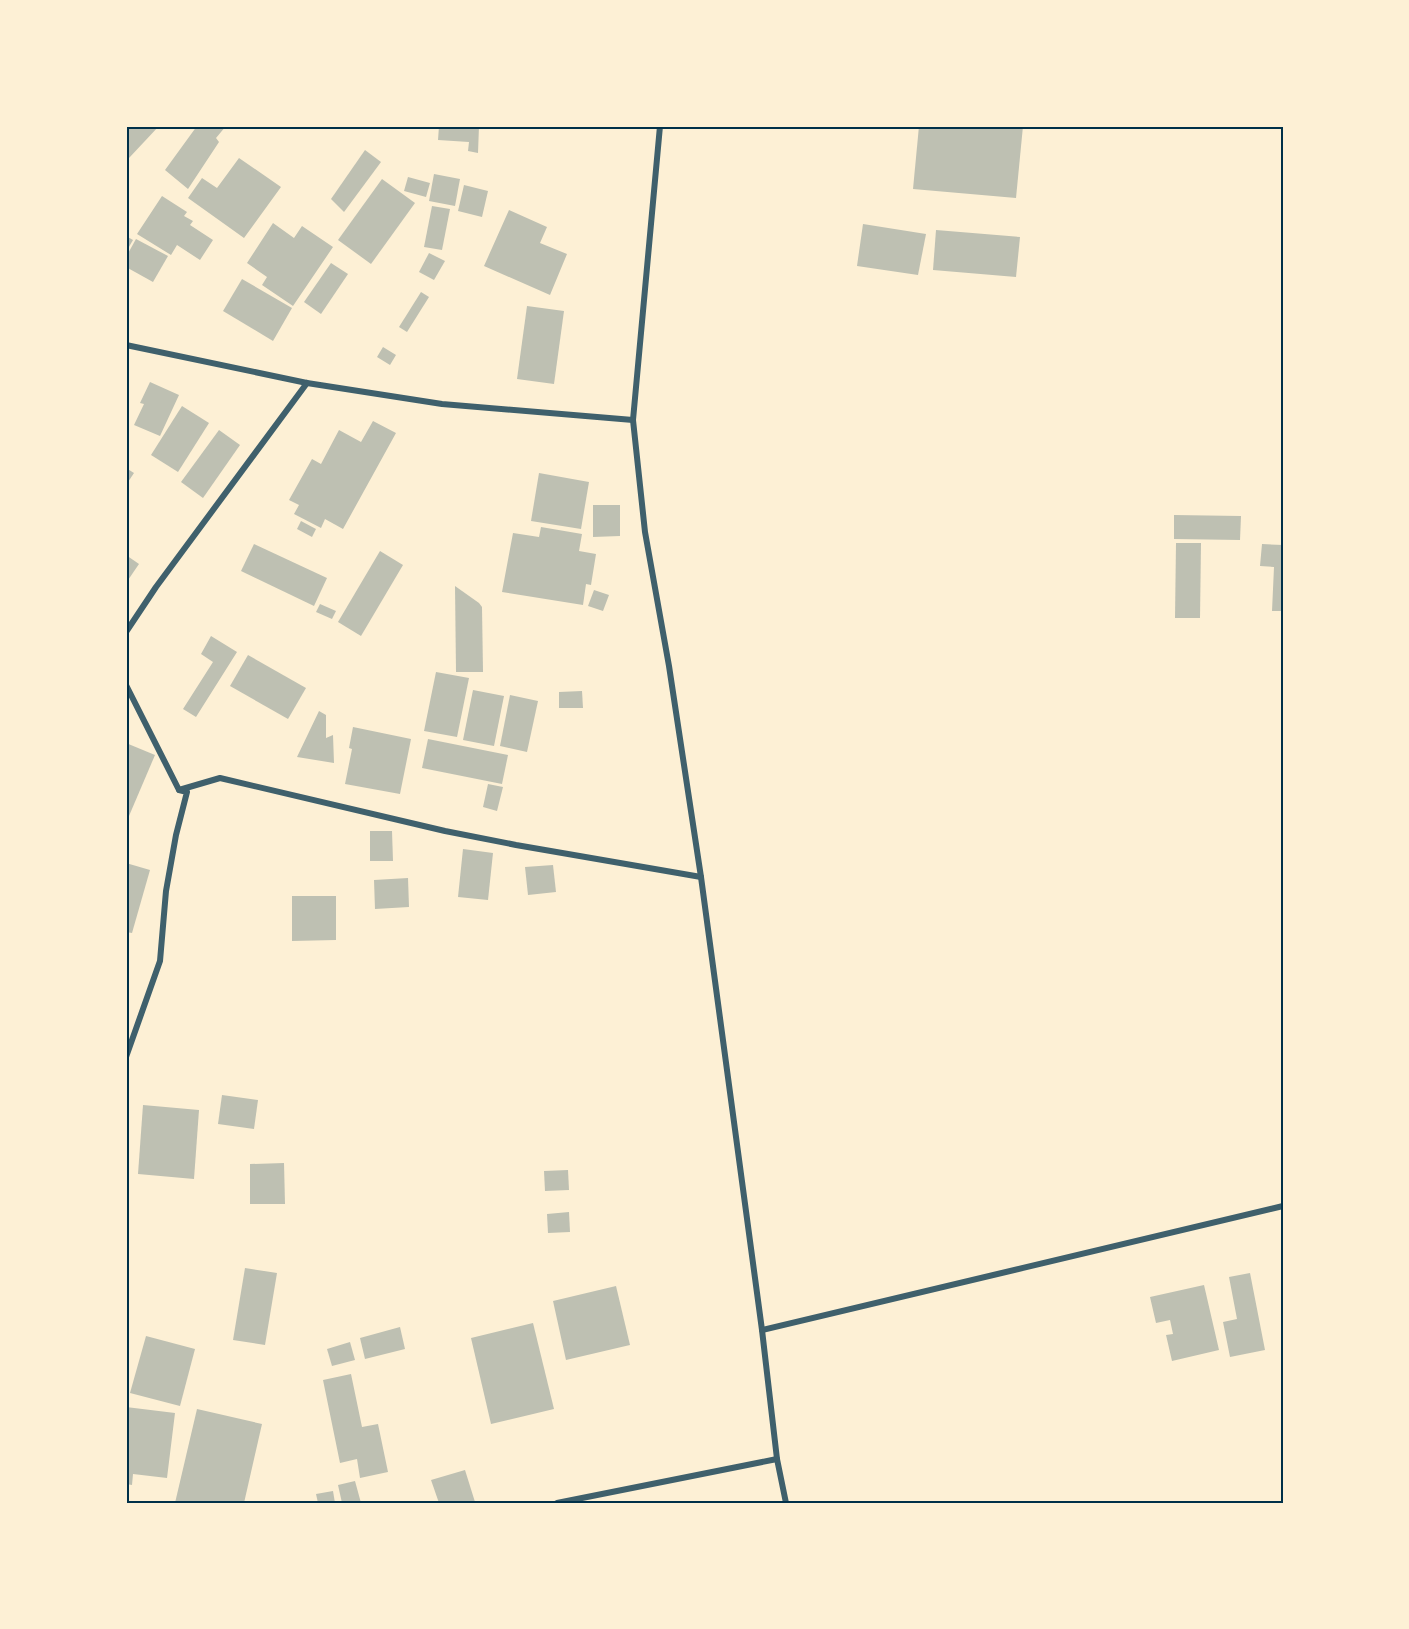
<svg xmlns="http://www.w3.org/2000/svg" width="1409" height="1629" font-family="Barlow,sans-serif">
  <rect width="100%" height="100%" fill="#fdf0d5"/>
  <g fill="#bec0b2">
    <path d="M 126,126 L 159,126 L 129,158 L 126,155 Z"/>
    <path d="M 197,126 L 226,126 L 216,138 L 219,142 L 188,189 L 165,170 Z"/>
    <path d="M 439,126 L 479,126 L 478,153 L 468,151 L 469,142 L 438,140 Z"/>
    <path d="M 919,126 L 1023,126 L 1016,198 L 913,189 Z"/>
    <path d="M 365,150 L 381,162 L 344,212 L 331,199 Z"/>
    <path d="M 239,158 L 281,187 L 244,238 L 188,198 L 202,178 L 217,188 Z"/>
    <path d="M 434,174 L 460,179 L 455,206 L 429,201 Z"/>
    <path d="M 408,177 L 430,183 L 426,197 L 404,191 Z"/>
    <path d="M 382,179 L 415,203 L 371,264 L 338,240 Z"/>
    <path d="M 464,185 L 488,191 L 482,217 L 458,211 Z"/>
    <path d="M 162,196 L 187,212 L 184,216 L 193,221 L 190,225 L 213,240 L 200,260 L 177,245 L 171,255 L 137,234 Z"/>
    <path d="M 432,206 L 450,209 L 442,250 L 424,247 Z"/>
    <path d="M 509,210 L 547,227 L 540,243 L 567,254 L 550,295 L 484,266 Z"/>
    <path d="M 273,223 L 294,238 L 302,226 L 333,247 L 293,306 L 262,285 L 267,277 L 247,263 Z"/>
    <path d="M 863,224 L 926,234 L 918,275 L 857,266 Z"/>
    <path d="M 936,230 L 1020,237 L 1016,277 L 933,270 Z"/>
    <path d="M 126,236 L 133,240 L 126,252 Z"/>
    <path d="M 136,239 L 168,256 L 153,282 L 126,267 L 126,257 Z"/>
    <path d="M 429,253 L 445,261 L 434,280 L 419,272 Z"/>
    <path d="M 331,263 L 348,274 L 321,314 L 304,302 Z"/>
    <path d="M 242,279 L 292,308 L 273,341 L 223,311 Z"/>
    <path d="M 421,292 L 429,297 L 407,332 L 399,327 Z"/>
    <path d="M 527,306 L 564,311 L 554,384 L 517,379 Z"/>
    <path d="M 383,347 L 396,355 L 390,365 L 377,357 Z"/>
    <path d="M 150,382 L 179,395 L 160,436 L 134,425 L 144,404 L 140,403 Z"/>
    <path d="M 182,406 L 209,423 L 178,472 L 151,455 Z"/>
    <path d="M 373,421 L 396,433 L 343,529 L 325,519 L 321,528 L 294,514 L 299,505 L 289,500 L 312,459 L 321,464 L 339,430 L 361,442 Z"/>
    <path d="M 219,430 L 240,445 L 203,498 L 181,482 Z"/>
    <path d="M 126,468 L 134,473 L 126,485 Z"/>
    <path d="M 539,473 L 589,482 L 581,529 L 531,521 Z"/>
    <path d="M 593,505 L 620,505 L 620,536 L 593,537 Z"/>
    <path d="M 1174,515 L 1241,516 L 1240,540 L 1174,539 Z"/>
    <path d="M 301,521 L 316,529 L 312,537 L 297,529 Z"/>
    <path d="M 541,527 L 582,534 L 579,551 L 596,554 L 591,585 L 586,584 L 583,605 L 502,592 L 513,533 L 539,537 Z"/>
    <path d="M 1176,543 L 1201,543 L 1200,618 L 1175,618 Z"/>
    <path d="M 254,544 L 327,578 L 314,606 L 241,571 Z"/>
    <path d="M 1262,544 L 1283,545 L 1283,611 L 1272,611 L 1274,567 L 1260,566 Z"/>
    <path d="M 380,551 L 403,565 L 361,636 L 338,622 Z"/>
    <path d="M 126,555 L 139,564 L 126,583 Z"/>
    <path d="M 455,586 L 479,603 L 482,607 L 483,672 L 456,672 Z"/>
    <path d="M 594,590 L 609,595 L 603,611 L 588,606 Z"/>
    <path d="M 320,604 L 336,611 L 332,619 L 316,612 Z"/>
    <path d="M 211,636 L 237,652 L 196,717 L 183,709 L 213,662 L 201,654 Z"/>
    <path d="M 248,655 L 306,688 L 288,719 L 230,686 Z"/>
    <path d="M 436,672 L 469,678 L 457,737 L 424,731 Z"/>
    <path d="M 473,690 L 504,696 L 494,746 L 463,740 Z"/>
    <path d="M 582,691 L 583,708 L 559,708 L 559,692 Z"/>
    <path d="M 510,695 L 538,701 L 527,752 L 500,746 Z"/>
    <path d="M 319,711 L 326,715 L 326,738 L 333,735 L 334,763 L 297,757 Z"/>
    <path d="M 353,727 L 411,739 L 400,794 L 345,784 L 352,749 L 349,748 Z"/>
    <path d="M 428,739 L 508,755 L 502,784 L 422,768 Z"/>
    <path d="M 126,743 L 155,755 L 126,823 Z"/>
    <path d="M 488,784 L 503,787 L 497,811 L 483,807 Z"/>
    <path d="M 370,831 L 392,831 L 393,861 L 370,861 Z"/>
    <path d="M 463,849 L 493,853 L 488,900 L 458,897 Z"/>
    <path d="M 126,863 L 150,870 L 132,933 L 126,932 Z"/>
    <path d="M 553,865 L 556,892 L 528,895 L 525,867 Z"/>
    <path d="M 408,878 L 409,907 L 375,909 L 374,880 Z"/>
    <path d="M 292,896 L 336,896 L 336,940 L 292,941 Z"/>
    <path d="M 222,1095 L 258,1100 L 254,1129 L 218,1124 Z"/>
    <path d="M 143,1105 L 199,1110 L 194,1179 L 138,1174 Z"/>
    <path d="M 284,1163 L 285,1204 L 250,1204 L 250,1164 Z"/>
    <path d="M 568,1170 L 569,1190 L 545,1191 L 544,1171 Z"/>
    <path d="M 569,1212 L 570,1232 L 548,1233 L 547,1214 Z"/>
    <path d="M 245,1268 L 277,1273 L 265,1345 L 233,1340 Z"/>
    <path d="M 1250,1273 L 1265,1350 L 1230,1357 L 1223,1322 L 1237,1319 L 1229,1277 Z"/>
    <path d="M 1204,1285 L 1219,1350 L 1172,1361 L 1166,1335 L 1173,1334 L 1170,1320 L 1156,1323 L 1150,1297 Z"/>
    <path d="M 616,1286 L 630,1345 L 566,1360 L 553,1301 Z"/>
    <path d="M 533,1323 L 554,1409 L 491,1424 L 471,1338 Z"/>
    <path d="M 400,1327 L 405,1349 L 365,1359 L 360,1338 Z"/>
    <path d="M 146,1336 L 195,1349 L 180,1406 L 130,1393 Z"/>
    <path d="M 350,1342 L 355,1360 L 332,1366 L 327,1349 Z"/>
    <path d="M 351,1374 L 362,1427 L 378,1424 L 388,1472 L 360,1478 L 357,1459 L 340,1463 L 323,1380 Z"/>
    <path d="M 126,1407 L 175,1413 L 167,1478 L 133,1474 L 132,1485 L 126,1484 Z"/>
    <path d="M 197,1409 L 262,1424 L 244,1503 L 175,1503 Z"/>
    <path d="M 465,1470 L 475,1502 L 439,1503 L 431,1480 Z"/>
    <path d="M 355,1481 L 361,1503 L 342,1503 L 338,1485 Z"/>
    <path d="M 333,1491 L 335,1503 L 318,1503 L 316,1494 Z"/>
  </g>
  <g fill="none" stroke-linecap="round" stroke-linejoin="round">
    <g stroke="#3f606c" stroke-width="6">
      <path d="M 660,126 L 633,420 L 645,532 L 669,666 L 701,877 L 762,1330 L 777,1459 L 786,1503"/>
      <path d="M 126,345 L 307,383 L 442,404 L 633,420"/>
      <path d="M 126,632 L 156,587 L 307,383"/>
      <path d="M 126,685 L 179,790 L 187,792 L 176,835 L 166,891 L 160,961 L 126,1057"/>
      <path d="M 179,790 L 220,778 L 445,831 L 516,845 L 701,877"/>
      <path d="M 762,1330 L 1283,1206"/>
      <path d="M 557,1503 L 777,1459"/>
    </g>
  </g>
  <rect width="1409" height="1629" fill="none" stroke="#fdf0d5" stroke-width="255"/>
  <rect x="128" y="128" width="1154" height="1374" fill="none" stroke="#003049" stroke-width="2"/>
</svg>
